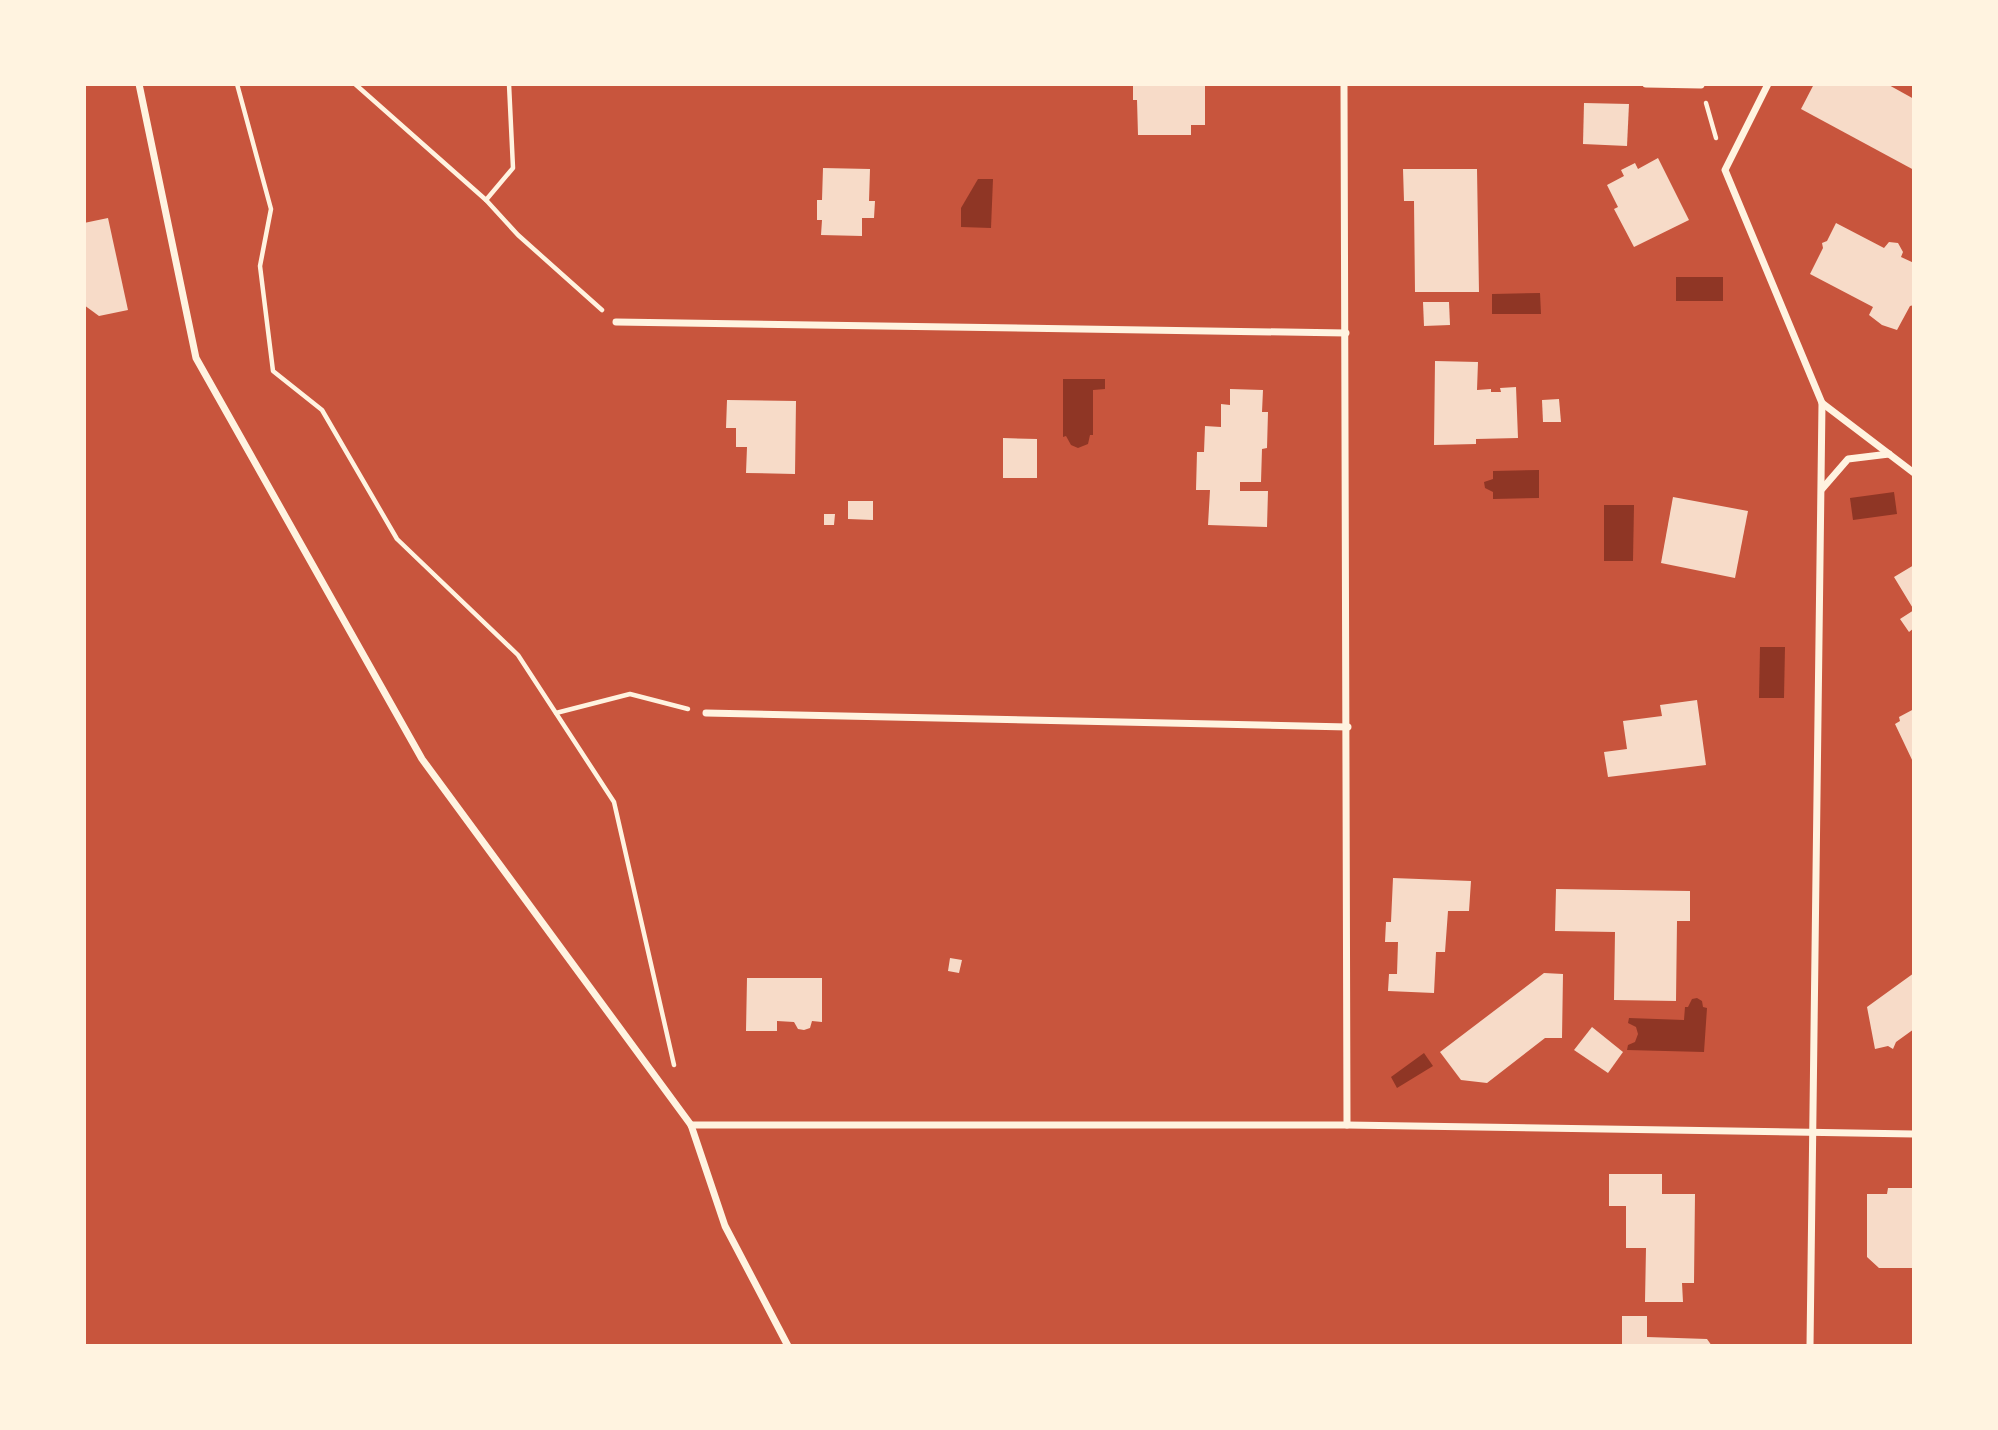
<svg xmlns="http://www.w3.org/2000/svg" width="1998" height="1430" font-family="Lato,sans-serif">
  <rect width="100%" height="100%" fill="#c8553d"/>
  <g fill="#8f3625">
    <path d="M 978,179 L 993,179 L 991,228 L 961,227 L 961,208 Z"/>
    <rect x="1676" y="277" width="47" height="24"/>
    <path d="M 1540,293 L 1541,314 L 1492,314 L 1492,294 Z"/>
    <path d="M 1063,379 L 1105,379 L 1105,389 L 1093,390 L 1093,435 L 1090,435 L 1088,444 L 1078,448 L 1071,445 L 1066,436 L 1063,437 Z"/>
    <path d="M 1539,470 L 1539,498 L 1493,499 L 1493,492 L 1485,488 L 1484,482 L 1493,479 L 1493,471 Z"/>
    <path d="M 1894,492 L 1897,514 L 1853,520 L 1850,498 Z"/>
    <path d="M 1604,505 L 1634,505 L 1633,561 L 1604,561 Z"/>
    <path d="M 1760,647 L 1785,647 L 1784,698 L 1759,698 Z"/>
    <path d="M 1697,998 L 1702,1001 L 1703,1007 L 1707,1008 L 1704,1052 L 1627,1050 L 1628,1045 L 1635,1042 L 1638,1034 L 1636,1027 L 1628,1023 L 1629,1018 L 1684,1020 L 1685,1007 L 1688,1007 L 1692,999 Z"/>
    <path d="M 1424,1053 L 1433,1066 L 1397,1088 L 1391,1077 Z"/>
  </g>
  <g fill="#f7dbc8">
    <path d="M 1133,84 L 1205,84 L 1205,125 L 1191,125 L 1191,135 L 1138,135 L 1137,100 L 1133,100 Z"/>
    <path d="M 1814,84 L 1887,84 L 1914,99 L 1914,170 L 1801,109 Z"/>
    <path d="M 1584,103 L 1629,104 L 1627,146 L 1583,144 Z"/>
    <path d="M 1658,158 L 1689,220 L 1634,247 L 1614,209 L 1618,207 L 1607,185 L 1624,176 L 1621,170 L 1635,163 L 1638,169 Z"/>
    <path d="M 823,168 L 870,169 L 869,201 L 875,201 L 874,218 L 862,218 L 862,236 L 821,235 L 822,220 L 817,220 L 817,200 L 822,200 Z"/>
    <path d="M 1403,169 L 1477,169 L 1479,292 L 1415,292 L 1414,201 L 1404,201 Z"/>
    <path d="M 108,218 L 128,310 L 99,316 L 84,305 L 84,223 Z"/>
    <path d="M 1836,223 L 1884,248 L 1889,242 L 1898,243 L 1903,252 L 1901,257 L 1914,263 L 1914,305 L 1910,306 L 1897,330 L 1882,325 L 1869,315 L 1873,307 L 1810,274 L 1823,248 L 1822,243 L 1827,241 Z"/>
    <path d="M 1423,302 L 1449,302 L 1450,325 L 1424,326 Z"/>
    <path d="M 1435,361 L 1478,362 L 1477,390 L 1491,389 L 1491,392 L 1501,392 L 1500,388 L 1516,387 L 1518,438 L 1476,439 L 1476,444 L 1434,445 Z"/>
    <path d="M 1230,389 L 1263,390 L 1262,412 L 1268,412 L 1267,448 L 1262,449 L 1261,482 L 1240,482 L 1240,491 L 1268,491 L 1267,527 L 1208,525 L 1210,490 L 1196,490 L 1197,452 L 1204,452 L 1205,426 L 1221,427 L 1221,404 L 1230,405 Z"/>
    <path d="M 1559,399 L 1561,422 L 1543,422 L 1542,400 Z"/>
    <path d="M 727,400 L 796,401 L 795,474 L 746,473 L 747,447 L 736,447 L 736,428 L 726,428 Z"/>
    <path d="M 1003,438 L 1037,439 L 1037,478 L 1003,478 Z"/>
    <path d="M 1673,497 L 1748,511 L 1735,578 L 1661,563 Z"/>
    <path d="M 848,501 L 873,501 L 873,520 L 848,519 Z"/>
    <path d="M 824,514 L 835,514 L 834,525 L 824,525 Z"/>
    <path d="M 1914,565 L 1914,628 L 1909,632 L 1900,619 L 1914,610 L 1894,577 Z"/>
    <path d="M 1697,700 L 1706,765 L 1608,777 L 1604,752 L 1627,749 L 1623,721 L 1662,716 L 1660,705 Z"/>
    <path d="M 1914,709 L 1914,764 L 1895,724 L 1900,721 L 1899,717 Z"/>
    <path d="M 1393,878 L 1471,881 L 1469,911 L 1448,911 L 1445,952 L 1436,952 L 1434,993 L 1388,991 L 1389,974 L 1397,974 L 1398,942 L 1385,942 L 1386,922 L 1391,922 Z"/>
    <path d="M 1556,889 L 1690,891 L 1690,921 L 1677,921 L 1676,1001 L 1614,1000 L 1615,932 L 1555,931 Z"/>
    <path d="M 950,958 L 962,960 L 959,973 L 948,971 Z"/>
    <path d="M 1544,973 L 1563,974 L 1562,1038 L 1545,1038 L 1487,1083 L 1461,1080 L 1440,1052 Z"/>
    <path d="M 1914,973 L 1914,1029 L 1896,1042 L 1893,1049 L 1888,1046 L 1875,1049 L 1867,1007 Z"/>
    <path d="M 747,978 L 822,978 L 822,1022 L 812,1021 L 810,1028 L 804,1030 L 798,1029 L 794,1022 L 777,1021 L 777,1031 L 746,1031 Z"/>
    <path d="M 1592,1027 L 1623,1052 L 1608,1073 L 1574,1050 Z"/>
    <path d="M 1609,1174 L 1662,1174 L 1662,1194 L 1695,1194 L 1694,1283 L 1682,1283 L 1683,1302 L 1645,1302 L 1646,1248 L 1626,1248 L 1626,1206 L 1609,1206 Z"/>
    <path d="M 1888,1188 L 1914,1188 L 1914,1268 L 1879,1268 L 1867,1257 L 1867,1194 L 1887,1194 Z"/>
    <path d="M 1622,1316 L 1647,1316 L 1647,1337 L 1707,1339 L 1712,1346 L 1622,1346 Z"/>
  </g>
  <g fill="none" stroke-linecap="round" stroke-linejoin="round">
    <g stroke="#fff3e0" stroke-width="4.5">
      <path d="M 237,84 L 271,209 L 260,266 L 273,371 L 322,410 L 397,539 L 518,655 L 614,802 L 674,1065"/>
      <path d="M 355,84 L 486,200 L 518,235 L 602,310"/>
      <path d="M 1706,103 L 1716,138"/>
      <path d="M 486,200 L 513,168 L 509,84"/>
      <path d="M 556,713 L 630,694 L 688,709"/>
    </g>
    <g stroke="#fff3e0" stroke-width="7">
      <path d="M 139,84 L 196,358 L 422,759 L 691,1125 L 725,1226 L 788,1346"/>
      <path d="M 1344,84 L 1347,1125"/>
      <path d="M 1646,84 L 1701,85"/>
      <path d="M 1768,84 L 1725,170 L 1822,403 L 1914,473"/>
      <path d="M 616,322 L 1346,333"/>
      <path d="M 1822,489 L 1848,459 L 1889,454"/>
      <path d="M 706,713 L 1348,727"/>
      <path d="M 691,1125 L 1347,1125 L 1914,1134"/>
      <path d="M 1810,1346 L 1822,403"/>
    </g>
  </g>
  <rect width="1998" height="1430" fill="none" stroke="#fff3e0" stroke-width="172"/>
</svg>
